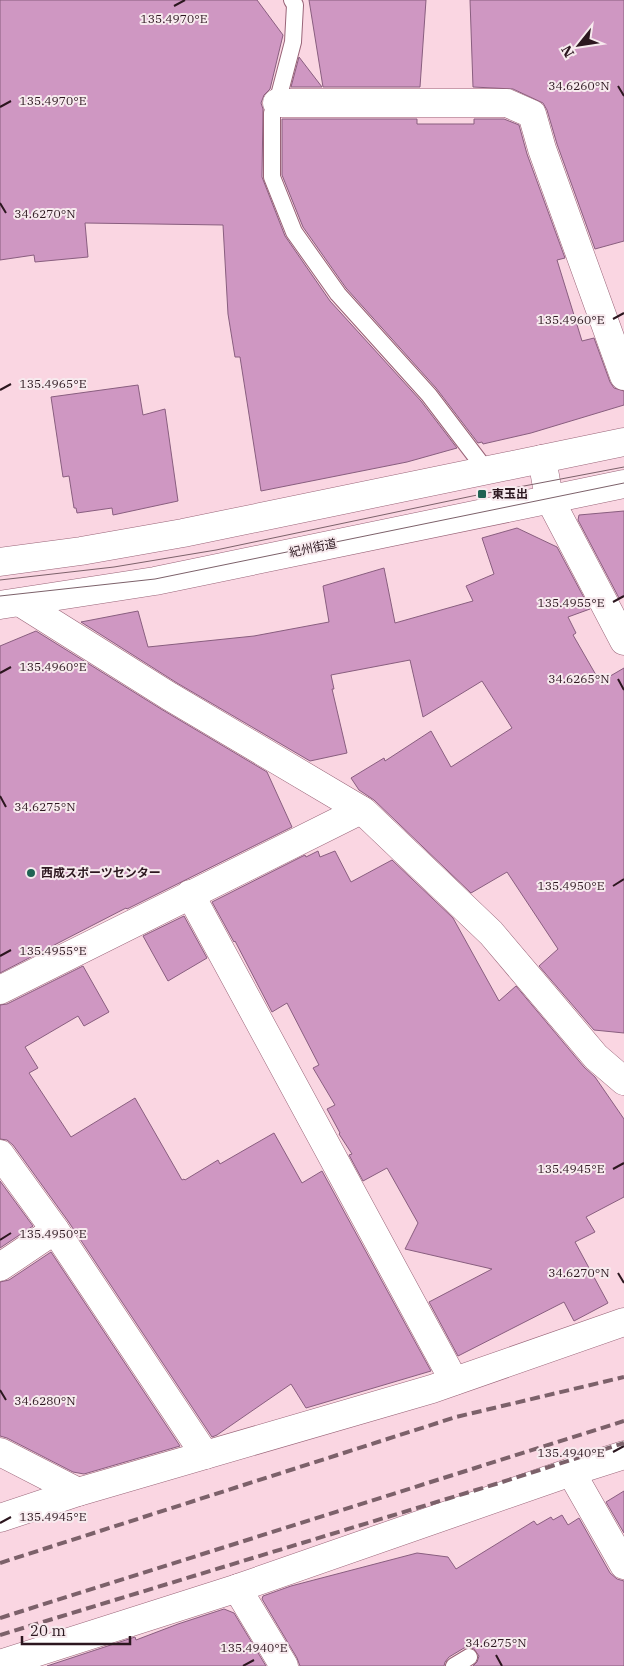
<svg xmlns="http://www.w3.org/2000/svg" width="624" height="1666" font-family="'IBM Plex Serif','Noto Sans JP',serif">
  <rect width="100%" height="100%" fill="#fad6e2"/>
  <g fill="#cf97c2" stroke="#895e7f">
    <path d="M 0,0 L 257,0 L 283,35 L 270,89 L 264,95 L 261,103 L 263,109 L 262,177 L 285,236 L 330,301 L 421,401 L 457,448 L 407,462 L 261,491 L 240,357 L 235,357 L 228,314 L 223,225 L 85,223 L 88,257 L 35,262 L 34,255 L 0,260 Z"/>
    <path d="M 309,0 L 426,0 L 420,87 L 323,87 Z"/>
    <path d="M 470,0 L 624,0 L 624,241 L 595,249 L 557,144 L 547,110 L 543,103 L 513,89 L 473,87 Z"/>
    <path d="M 299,57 L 322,87 L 291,87 Z"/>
    <path d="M 282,119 L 417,119 L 417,124 L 474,124 L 474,119 L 504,119 L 519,125 L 527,154 L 565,258 L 557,260 L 582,341 L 594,338 L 610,382 L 614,388 L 624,391 L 624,405 L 531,433 L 483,444 L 482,442 L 478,443 L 436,388 L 346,288 L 303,227 L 282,175 Z"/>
    <path d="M 138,385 L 143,415 L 165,409 L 178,501 L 113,515 L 112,508 L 77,513 L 76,508 L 74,508 L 69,476 L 63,477 L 51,397 Z"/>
    <path d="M 624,511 L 624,596 L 619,598 L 578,520 L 579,515 Z"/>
    <path d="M 517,528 L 557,547 L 590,609 L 568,617 L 576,633 L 573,635 L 600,682 L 624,668 L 624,1033 L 594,1030 L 539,966 L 558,949 L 507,872 L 471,893 L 374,800 L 359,790 L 351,778 L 384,758 L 385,761 L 431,731 L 451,767 L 512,728 L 482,681 L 423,717 L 410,660 L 331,675 L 334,689 L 332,689 L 347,753 L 310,761 L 177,683 L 81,622 L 138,611 L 148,647 L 254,636 L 329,622 L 323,586 L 384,568 L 395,623 L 473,601 L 466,586 L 494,574 L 482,538 Z"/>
    <path d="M 36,631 L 161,709 L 267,772 L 292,827 L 127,909 L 126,908 L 0,973 L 0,646 Z"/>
    <path d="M 318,851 L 320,857 L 335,851 L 351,882 L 392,860 L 453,918 L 499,1001 L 516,986 L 584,1067 L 595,1077 L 624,1119 L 624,1197 L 586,1217 L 595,1232 L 575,1242 L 608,1303 L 574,1321 L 564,1302 L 458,1356 L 429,1302 L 492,1269 L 405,1249 L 418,1223 L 387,1168 L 363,1181 L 349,1155 L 352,1154 L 339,1134 L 340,1133 L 327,1109 L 335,1105 L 313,1068 L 319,1065 L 287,1003 L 272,1012 L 235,941 L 234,942 L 212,902 L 305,855 L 306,857 Z"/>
    <path d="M 184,916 L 207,958 L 168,981 L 143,936 Z"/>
    <path d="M 83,966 L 109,1012 L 84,1026 L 78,1016 L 25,1047 L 38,1068 L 29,1073 L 71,1137 L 135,1098 L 182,1180 L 184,1179 L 185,1180 L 218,1160 L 220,1164 L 274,1133 L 302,1183 L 322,1171 L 431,1371 L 306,1408 L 291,1384 L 217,1435 L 212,1437 L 68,1221 L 13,1145 L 7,1140 L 0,1139 L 0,1005 L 7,1004 Z"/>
    <path d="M 0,1181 L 33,1226 L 0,1248 Z"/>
    <path d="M 51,1252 L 180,1446 L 84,1474 L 73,1472 L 7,1438 L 0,1436 L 0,1282 L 9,1280 Z"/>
    <path d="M 624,1491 L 624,1533 L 606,1502 Z"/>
    <path d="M 562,1515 L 568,1525 L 579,1518 L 610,1573 L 617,1579 L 624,1581 L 624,1666 L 473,1666 L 477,1662 L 479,1656 L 474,1649 L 469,1647 L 464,1648 L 449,1657 L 445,1662 L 444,1666 L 300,1666 L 297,1658 L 262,1599 L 263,1596 L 291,1586 L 417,1553 L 448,1557 L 456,1569 L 534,1521 L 537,1525 L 551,1517 L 553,1520 Z"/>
    <path d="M 224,1609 L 234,1613 L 266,1666 L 47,1666 L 135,1637 L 136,1640 L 178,1624 Z"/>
  </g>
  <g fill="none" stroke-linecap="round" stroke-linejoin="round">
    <g stroke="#996478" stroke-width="18">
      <g id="service">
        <path d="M 292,0 L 295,5 L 293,42 L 277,103 L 272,113 L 272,177 L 294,232 L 338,294 L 429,395 L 486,470"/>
        <path d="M 454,1666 L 469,1657"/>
      </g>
    </g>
    <g stroke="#996478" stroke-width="29">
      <g id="minor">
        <path d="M 277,103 L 507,103 L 532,114 L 542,149 L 624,376"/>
        <path d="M 542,459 L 549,498 L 624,641"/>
        <path d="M 0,562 L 81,551 L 183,533 L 624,442"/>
        <path d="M 21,603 L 169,696 L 363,811 L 491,933 L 596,1057 L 624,1081"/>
        <path d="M 0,605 L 155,581 L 624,484"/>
        <path d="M 190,894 L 454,1381"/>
        <path d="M 0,990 L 361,810"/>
        <path d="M 0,1154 L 55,1230 L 205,1455"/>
        <path d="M 0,1267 L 55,1230"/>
        <path d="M 0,1452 L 78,1492"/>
        <path d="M 571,1472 L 624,1565"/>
        <path d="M 0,1518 L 78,1492 L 432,1389 L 624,1322"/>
        <path d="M 238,1588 L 243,1598 L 284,1666"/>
        <path d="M 0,1664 L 238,1588 L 571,1472 L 624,1455"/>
      </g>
    </g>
    <use href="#service" stroke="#fff" stroke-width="16"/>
    <use href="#minor" stroke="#fff" stroke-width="28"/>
    <g stroke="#7c616a" stroke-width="1">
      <path d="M 0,580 L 114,567 L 216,550 L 482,494 L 624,467"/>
      <path d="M 0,596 L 155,579 L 624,483"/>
    </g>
    <g stroke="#7c616a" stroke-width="4" stroke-dasharray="10 5" stroke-linecap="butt">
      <path d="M 0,1563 L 456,1417 L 624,1377"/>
      <path d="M 0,1618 L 624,1421"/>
      <path d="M 0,1635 L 499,1483 L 624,1443"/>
    </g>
  </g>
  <path fill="none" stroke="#2c171f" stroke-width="2" d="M 174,6 L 185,0M 618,86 L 624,96M 0,107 L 11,101M 0,203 L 6,213M 613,319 L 624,313M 0,390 L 11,384M 613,602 L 624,596M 0,673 L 11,667M 618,679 L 624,690M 0,796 L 6,807M 613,886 L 624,879M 0,956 L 11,950M 613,1169 L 624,1163M 0,1240 L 11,1233M 618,1273 L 624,1283M 0,1390 L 6,1400M 613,1452 L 624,1446M 0,1523 L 11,1517M 496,1655 L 502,1666M 243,1666 L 254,1660"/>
  <g fill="#206354" stroke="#f7eaee" stroke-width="2">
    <rect x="477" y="489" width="10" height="10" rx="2.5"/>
    <circle cx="31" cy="873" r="5"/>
  </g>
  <g text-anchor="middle" stroke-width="4" stroke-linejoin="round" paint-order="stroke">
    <g font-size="12" font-weight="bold" fill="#2c171f" stroke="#f7eaee" text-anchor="start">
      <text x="492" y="498">東玉出</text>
      <text x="41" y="877">西成スポーツセンター</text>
    </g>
    <g font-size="12" fill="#2c171f" stroke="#f7eaee">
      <text transform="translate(313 548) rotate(-12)" y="4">紀州街道</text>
    </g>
  </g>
  <g font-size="12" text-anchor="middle" fill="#2c171f" stroke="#f7eaee" stroke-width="4" stroke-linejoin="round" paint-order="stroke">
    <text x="174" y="23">135.4970°E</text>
    <text x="579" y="90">34.6260°N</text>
    <text x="53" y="105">135.4970°E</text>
    <text x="45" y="218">34.6270°N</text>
    <text x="571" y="324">135.4960°E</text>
    <text x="53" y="388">135.4965°E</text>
    <text x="571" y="607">135.4955°E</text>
    <text x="53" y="671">135.4960°E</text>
    <text x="579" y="683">34.6265°N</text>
    <text x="45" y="811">34.6275°N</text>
    <text x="571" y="890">135.4950°E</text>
    <text x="53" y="955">135.4955°E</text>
    <text x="571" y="1173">135.4945°E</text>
    <text x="53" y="1238">135.4950°E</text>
    <text x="579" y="1277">34.6270°N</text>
    <text x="45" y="1405">34.6280°N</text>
    <text x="571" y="1457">135.4940°E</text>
    <text x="53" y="1521">135.4945°E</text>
    <text x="496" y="1647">34.6275°N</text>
    <text x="254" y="1652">135.4940°E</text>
  </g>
  <g transform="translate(579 45) rotate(240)" stroke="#f7eaee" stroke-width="4" paint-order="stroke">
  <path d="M0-4L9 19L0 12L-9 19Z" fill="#2c171f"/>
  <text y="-8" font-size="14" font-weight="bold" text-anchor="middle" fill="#2c171f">N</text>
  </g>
  <path d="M22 1636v8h108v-8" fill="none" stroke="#2c171f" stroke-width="2.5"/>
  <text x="30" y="1636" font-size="15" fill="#2c171f" stroke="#f7eaee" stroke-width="4" paint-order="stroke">20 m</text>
</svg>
